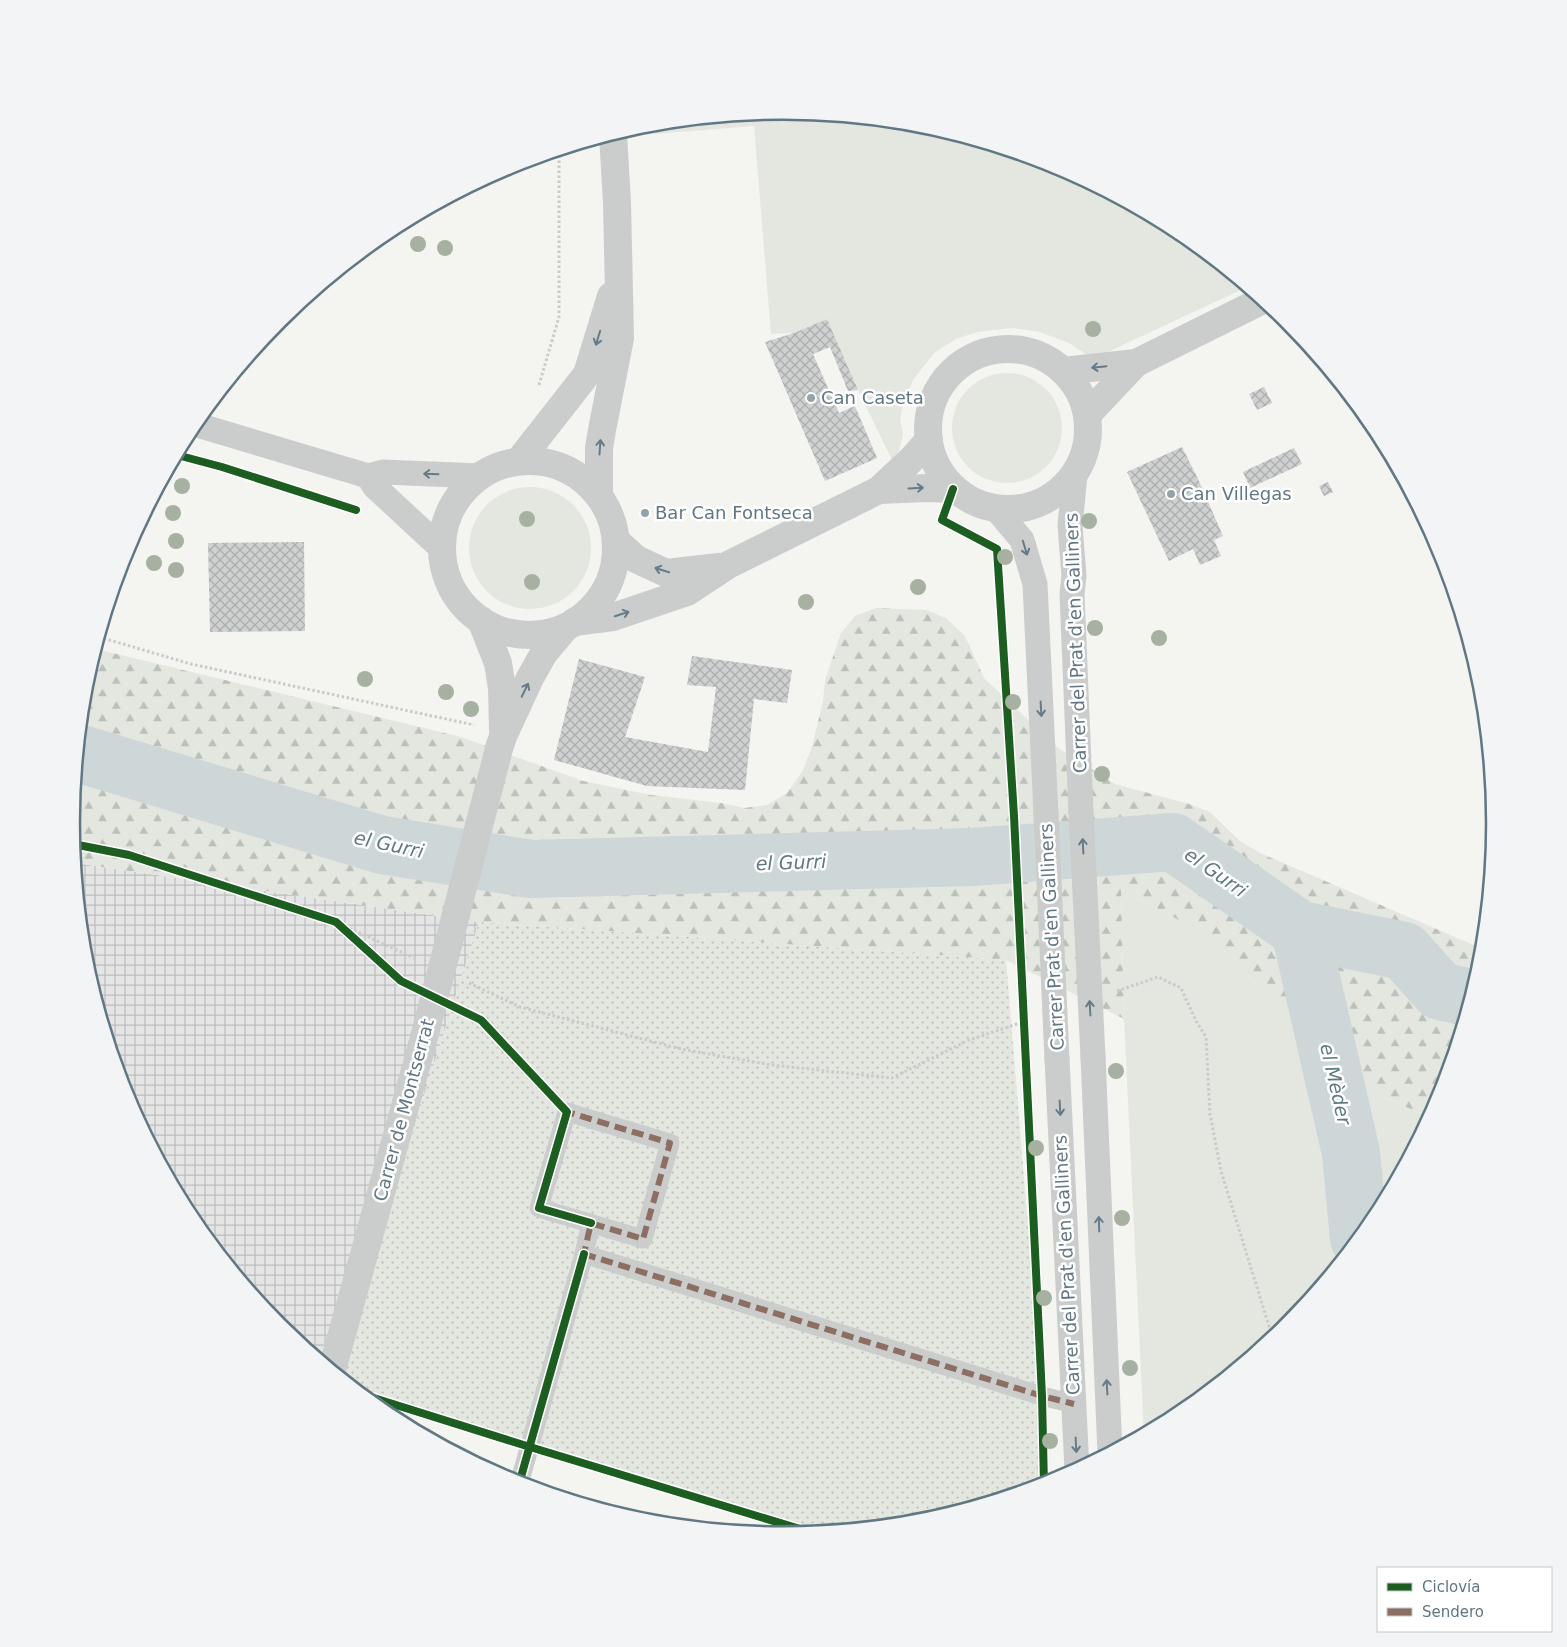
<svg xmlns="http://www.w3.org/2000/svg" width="1567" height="1647" font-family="'DejaVu Sans',sans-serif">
  <defs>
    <pattern id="industrial-grid" width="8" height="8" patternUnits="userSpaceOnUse" patternTransform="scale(1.25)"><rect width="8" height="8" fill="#e4e5e4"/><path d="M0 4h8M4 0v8" fill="none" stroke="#bcbebe"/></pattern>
    <pattern id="forest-firs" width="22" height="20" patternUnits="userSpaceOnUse" patternTransform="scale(1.25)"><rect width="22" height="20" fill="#e4e7df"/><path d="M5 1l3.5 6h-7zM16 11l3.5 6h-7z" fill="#bcc0ba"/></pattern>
    <pattern id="park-dots" width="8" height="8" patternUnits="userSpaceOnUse" patternTransform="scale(1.25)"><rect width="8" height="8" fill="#e4e7df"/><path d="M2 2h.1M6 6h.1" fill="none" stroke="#bcc0ba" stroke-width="1.8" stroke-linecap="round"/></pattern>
    <pattern id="building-cross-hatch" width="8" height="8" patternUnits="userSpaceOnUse" patternTransform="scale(1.25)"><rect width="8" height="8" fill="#cfd1d0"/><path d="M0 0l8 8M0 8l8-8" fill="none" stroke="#abaeae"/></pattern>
  </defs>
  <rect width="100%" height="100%" fill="#f4f4f1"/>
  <path fill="url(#industrial-grid)" d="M 75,863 L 479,922 L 336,1374 L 280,1327 L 191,1219 L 125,1096 L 85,962 Z"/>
  <g fill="#e4e7df">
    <path d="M 784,111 L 923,125 L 1056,166 L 1179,231 L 1247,287 L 1093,359 L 1069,343 L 1040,332 L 1013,328 L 977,332 L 956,339 L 934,353 L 913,380 L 902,409 L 900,421 L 903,434 L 900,448 L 893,462 L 858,390 L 827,319 L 794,333 L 771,334 L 754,126 L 655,134 L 654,124 Z"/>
    <circle cx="1007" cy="428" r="55"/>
    <circle cx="530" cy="548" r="61"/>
    <path d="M 1121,890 L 1200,931 L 1216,945 L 1233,957 L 1246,974 L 1365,1088 L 1430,1118 L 1376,1219 L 1287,1327 L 1179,1416 L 1144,1435 L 1124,1019 Z"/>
  </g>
  <path fill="url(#forest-firs)" d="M 876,608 L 926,610 L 946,618 L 965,636 L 984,678 L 1058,748 L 1115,784 L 1189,804 L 1210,812 L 1240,841 L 1260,853 L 1483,949 L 1482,963 L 1441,1096 L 1430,1118 L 1365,1088 L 1246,974 L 1233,957 L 1216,945 L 1200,931 L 1121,890 L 1124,1019 L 1006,960 L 479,922 L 75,863 L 71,823 L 85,684 L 96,649 L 461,737 L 583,781 L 651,795 L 721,803 L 744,808 L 767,805 L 787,793 L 802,772 L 811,750 L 823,702 L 825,680 L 841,633 L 855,616 Z"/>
  <path fill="url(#park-dots)" d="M 479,922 L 1006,960 L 1042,1396 L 1043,1486 L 922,1522 L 819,1532 L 350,1385 L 336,1374 Z"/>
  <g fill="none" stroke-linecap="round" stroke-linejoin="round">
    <g stroke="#cdd7d8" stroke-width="58">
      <path d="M 78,753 L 382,845 L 531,869 L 972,857 L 1173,842 L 1300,930 L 1404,951 L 1440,991 L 1471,998"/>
      <path d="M 1300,930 L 1351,1153 L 1359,1239"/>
    </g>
  </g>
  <g fill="url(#building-cross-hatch)">
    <path d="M 827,319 L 858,390 L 848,391 L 830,347 L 813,354 L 839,413 L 855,406 L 877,458 L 825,481 L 765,342 L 794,333 Z"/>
    <path d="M 1264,387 L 1272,403 L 1257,410 L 1249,394 Z"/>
    <path d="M 1182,447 L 1199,481 L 1223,536 L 1214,540 L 1221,556 L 1200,565 L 1193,549 L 1169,561 L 1127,472 Z"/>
    <path d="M 1294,448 L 1302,464 L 1250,488 L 1243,472 Z"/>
    <path d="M 1328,482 L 1333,492 L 1324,496 L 1319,486 Z"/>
    <path d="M 304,542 L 305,631 L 210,632 L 208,543 Z"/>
    <path d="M 692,656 L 792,670 L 787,703 L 754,699 L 745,790 L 647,786 L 554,760 L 579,659 L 645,677 L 625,737 L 708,752 L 716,687 L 687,685 Z"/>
  </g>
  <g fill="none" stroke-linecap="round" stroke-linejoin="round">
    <g stroke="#cacacb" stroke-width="3" stroke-dasharray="2.5 2.5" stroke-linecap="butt">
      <path d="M 539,385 L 559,317 L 559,151"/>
      <path d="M 99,637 L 191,664 L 474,725"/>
      <path d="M 336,922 L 414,958"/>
      <path d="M 469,983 L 520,1007 L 681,1049 L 772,1065 L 892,1078 L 969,1040 L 1026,1021"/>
      <path d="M 1117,991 L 1158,977 L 1181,988 L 1196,1021 L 1206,1037 L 1210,1114 L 1221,1171 L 1273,1339"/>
    </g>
    <g stroke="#cbcdcd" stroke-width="19">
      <path d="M 567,1112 L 670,1143 L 643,1239 L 539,1208 Z"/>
      <path d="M 584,1254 L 1042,1396 L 1074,1404"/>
      <path d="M 519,1484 L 584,1254 L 591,1223"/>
    </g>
    <g stroke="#cbcdcd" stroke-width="25">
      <path d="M 194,424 L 368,476 L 383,472 L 480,476"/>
      <path d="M 1075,475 L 1070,526 L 1074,576 L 1072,594 L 1081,812"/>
      <path d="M 368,476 L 375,487 L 442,549"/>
      <path d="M 996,509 L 1022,540 L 1035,584 L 1046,814"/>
      <path d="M 1093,1057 L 1110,1453"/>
      <path d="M 1057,1059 L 1077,1470"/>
    </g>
    <g stroke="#cbcdcd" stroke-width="28">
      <circle cx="1008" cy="429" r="80"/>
      <path d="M 1063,371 L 1136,363 L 1263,300"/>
      <path d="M 1087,415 L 1136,363"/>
      <circle cx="529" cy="548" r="87"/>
      <path d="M 519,461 L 587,374 L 611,296"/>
      <path d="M 879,490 L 926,488 L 953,489"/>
      <path d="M 599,496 L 599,448 L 602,430 L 620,338 L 617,203 L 613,134"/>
      <path d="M 616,541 L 636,559 L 666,573 L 719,567"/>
      <path d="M 481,620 L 498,663 L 502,688 L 503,730"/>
      <path d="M 574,622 L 613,617 L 687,592 L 728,565 L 879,490 L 911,460 L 929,440"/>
      <path d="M 500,745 L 504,734 L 530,678 L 544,653 L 566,627"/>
      <path d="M 332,1370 L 422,1045"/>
    </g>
    <g stroke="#cbcdcd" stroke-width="25">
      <path d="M 1081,812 L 1093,1057"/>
      <path d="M 1046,814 L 1057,1059"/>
    </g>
    <path stroke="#cbcdcd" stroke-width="28" d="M 422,1045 L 500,745"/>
    <g stroke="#8d6e63" stroke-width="6" stroke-dasharray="12 6" stroke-linecap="butt">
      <path d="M 564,1109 L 567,1112 L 670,1143 L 643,1239 L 587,1222"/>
      <path d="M 584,1254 L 1042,1396 L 1074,1404"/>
      <path d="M 583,1258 L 591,1223"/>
    </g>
    <g stroke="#fff" stroke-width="11">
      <g id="cycleway">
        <path d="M 177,455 L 222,467 L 356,510"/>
        <path d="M 953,489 L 942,520 L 997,549 L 1014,816 L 1042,1396 L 1044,1485"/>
        <path d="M 73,844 L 129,855 L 336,922 L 401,981 L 481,1020 L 567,1112 L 539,1208 L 591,1223"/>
        <path d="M 361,1394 L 530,1447 L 813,1533"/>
        <path d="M 519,1484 L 584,1254"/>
      </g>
    </g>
    <use href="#cycleway" stroke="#1b5e20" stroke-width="8"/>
  </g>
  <g fill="#a6b1a1">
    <circle cx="418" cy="244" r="8"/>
    <circle cx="445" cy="248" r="8"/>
    <circle cx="1093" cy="329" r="8"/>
    <circle cx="182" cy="486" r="8"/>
    <circle cx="173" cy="513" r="8"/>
    <circle cx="527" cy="519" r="8"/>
    <circle cx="1089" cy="521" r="8"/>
    <circle cx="176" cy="541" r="8"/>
    <circle cx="1005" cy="557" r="8"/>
    <circle cx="154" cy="563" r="8"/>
    <circle cx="176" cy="570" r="8"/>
    <circle cx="532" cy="582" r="8"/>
    <circle cx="918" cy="587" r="8"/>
    <circle cx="806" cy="602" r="8"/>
    <circle cx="1095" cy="628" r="8"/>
    <circle cx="1159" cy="638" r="8"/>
    <circle cx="365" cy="679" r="8"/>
    <circle cx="446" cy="692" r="8"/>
    <circle cx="1013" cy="702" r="8"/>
    <circle cx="471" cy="709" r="8"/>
    <circle cx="1102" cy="774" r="8"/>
    <circle cx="1116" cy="1071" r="8"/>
    <circle cx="1036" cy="1148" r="8"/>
    <circle cx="1122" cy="1218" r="8"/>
    <circle cx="1044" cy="1298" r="8"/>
    <circle cx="1130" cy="1368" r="8"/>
    <circle cx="1050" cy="1441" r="8"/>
  </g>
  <defs><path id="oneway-shaft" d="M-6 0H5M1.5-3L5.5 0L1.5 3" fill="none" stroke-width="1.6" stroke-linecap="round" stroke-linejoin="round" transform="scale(1.25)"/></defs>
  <g stroke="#667b88">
    <use href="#oneway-shaft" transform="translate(598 338) rotate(107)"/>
    <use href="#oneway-shaft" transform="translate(1099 367) rotate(174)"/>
    <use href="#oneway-shaft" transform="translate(600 447) rotate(-86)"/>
    <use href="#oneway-shaft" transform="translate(431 474) rotate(-178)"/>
    <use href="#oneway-shaft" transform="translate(916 488) rotate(-3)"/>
    <use href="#oneway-shaft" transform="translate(1025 548) rotate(73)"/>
    <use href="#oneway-shaft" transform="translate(662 570) rotate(-163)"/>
    <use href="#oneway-shaft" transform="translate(622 614) rotate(-18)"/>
    <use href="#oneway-shaft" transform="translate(525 690) rotate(-64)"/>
    <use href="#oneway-shaft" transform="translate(1041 709) rotate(87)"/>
    <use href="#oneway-shaft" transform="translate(1083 846) rotate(-93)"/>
    <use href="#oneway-shaft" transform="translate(1090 1008) rotate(-93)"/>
    <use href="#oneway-shaft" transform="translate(1060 1108) rotate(87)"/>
    <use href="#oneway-shaft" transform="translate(1099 1224) rotate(-92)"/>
    <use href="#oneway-shaft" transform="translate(1107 1387) rotate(-93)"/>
    <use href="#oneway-shaft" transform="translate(1076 1445) rotate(87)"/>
  </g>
  <g fill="#94a3aa" stroke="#fff" stroke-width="2">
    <circle cx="811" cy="398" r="5"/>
    <circle cx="1171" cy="494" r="5"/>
    <circle cx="645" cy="513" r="5"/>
  </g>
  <g text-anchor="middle" stroke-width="5" stroke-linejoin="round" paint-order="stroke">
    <g font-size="18" fill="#617784" stroke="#fff" text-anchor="start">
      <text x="821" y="404">Can Caseta</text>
      <text x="1181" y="500">Can Villegas</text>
      <text x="655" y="519">Bar Can Fontseca</text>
    </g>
    <g font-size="18" fill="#617784" stroke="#fff">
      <text transform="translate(1076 643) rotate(-92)" y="6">Carrer del Prat d'en Galliners</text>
      <text transform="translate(1052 937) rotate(-93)" y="6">Carrer Prat d'en Galliners</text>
      <text transform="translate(404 1110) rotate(-75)" y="6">Carrer de Montserrat</text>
      <text transform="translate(1067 1265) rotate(-93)" y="6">Carrer del Prat d'en Galliners</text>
    </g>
    <g font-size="19" font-style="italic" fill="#5c7a82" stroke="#fff">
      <text transform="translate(389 844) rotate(12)" y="7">el Gurri</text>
      <text transform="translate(791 862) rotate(-2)" y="7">el Gurri</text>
      <text transform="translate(1216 872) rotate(35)" y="7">el Gurri</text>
      <text transform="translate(1336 1084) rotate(77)" y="7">el Mèder</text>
    </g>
  </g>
  <path d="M0 0H1567V1647H0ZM80 823a703 703 0 1 1 1406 0a703 703 0 1 1-1406 0Z" fill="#f2f4f5" fill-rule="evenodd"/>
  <path fill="none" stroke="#617784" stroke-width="2.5" d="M80 823a703 703 0 1 1 1406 0a703 703 0 1 1-1406 0Z"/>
  <rect x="1377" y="1567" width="175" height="65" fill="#ffffff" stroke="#c0c9ce"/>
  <rect x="1387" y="1583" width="25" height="8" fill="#1b5e20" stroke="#c0c9ce"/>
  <text x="1422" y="1592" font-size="15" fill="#617784">Ciclovía</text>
  <rect x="1387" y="1608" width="25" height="8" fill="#8d6e63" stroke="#c0c9ce"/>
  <text x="1422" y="1617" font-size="15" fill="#617784">Sendero</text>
</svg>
